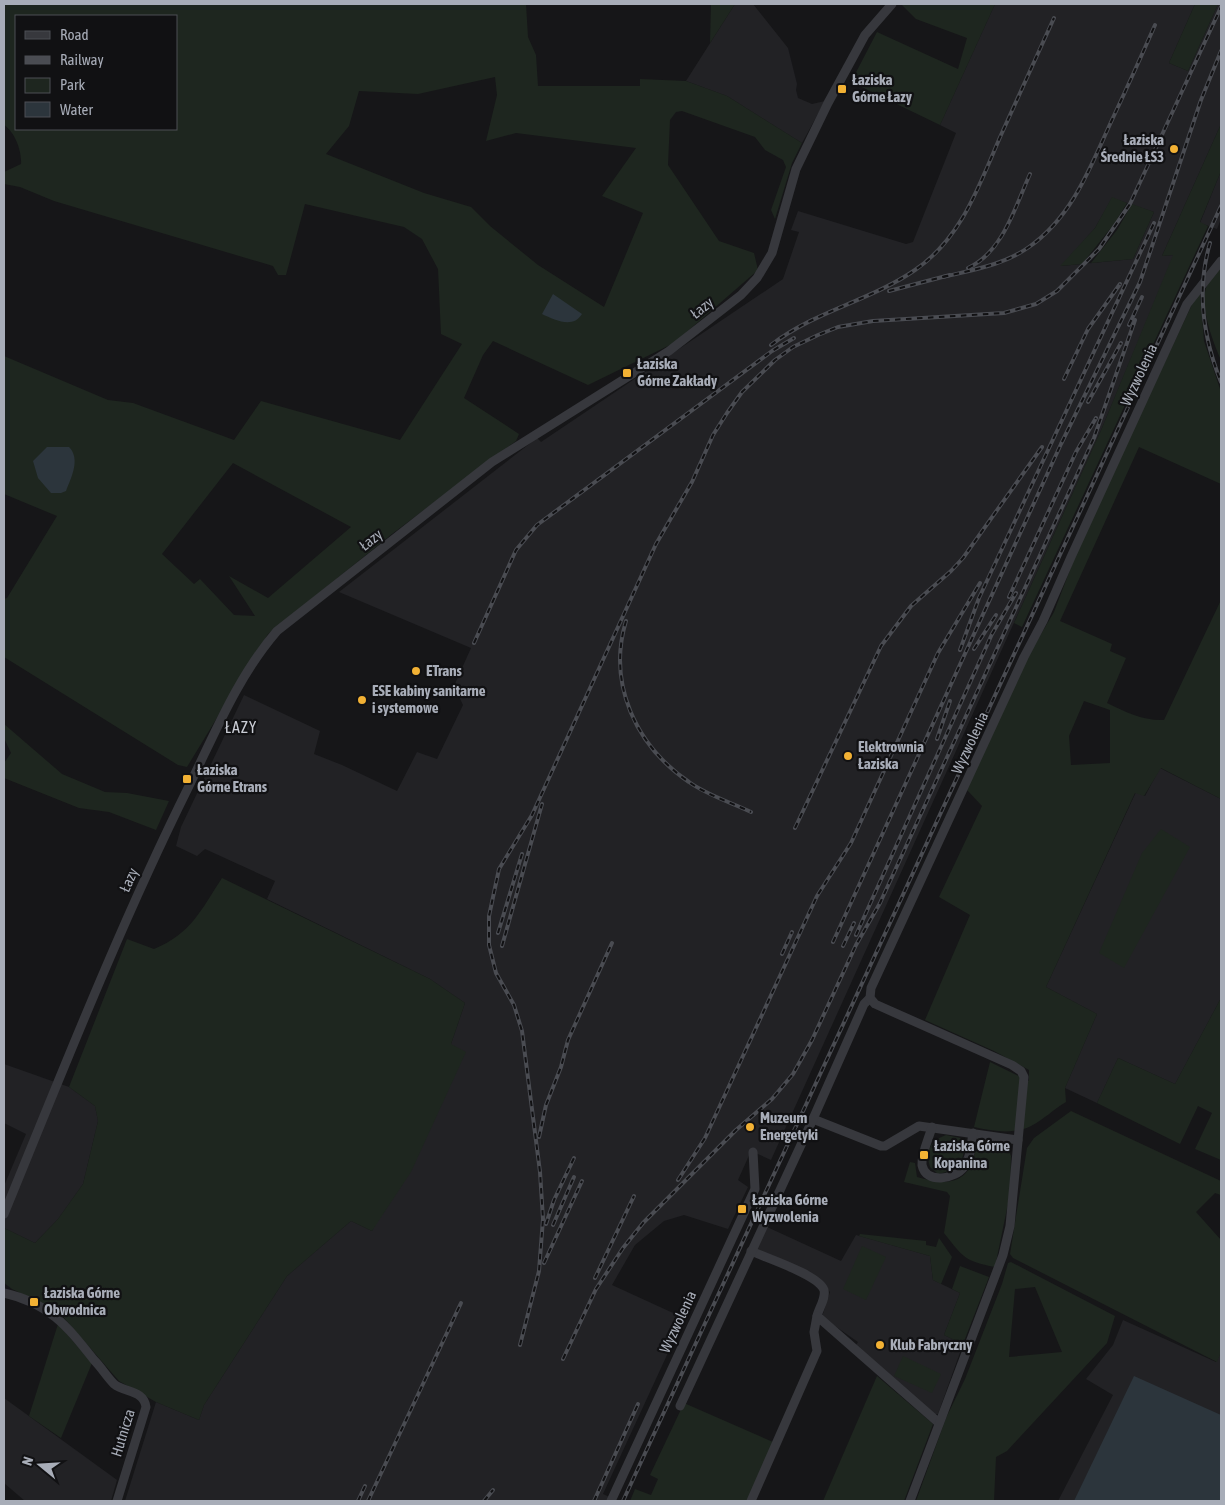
<svg xmlns="http://www.w3.org/2000/svg" width="1225" height="1505" font-family="'Asap Condensed',sans-serif">
  <rect width="100%" height="100%" fill="#161618"/>
  <g fill="#222225" fill-rule="evenodd">
    <path d="M 735,4 L 753,4 L 788,48 L 797,84 L 796,90 L 798,98 L 812,104 L 825,101 L 802,143 L 727,96 L 686,81 Z"/>
    <path d="M 995,4 L 1195,4 L 1169,63 L 1188,71 L 1218,4 L 1221,4 L 1221,124 L 1162,256 L 1174,255 L 1102,428 L 771,1160 L 751,1151 L 738,1180 L 748,1187 L 728,1229 L 684,1215 L 664,1221 L 635,1245 L 612,1285 L 684,1318 L 603,1494 L 618,1501 L 125,1501 L 156,1402 L 199,1420 L 204,1405 L 287,1276 L 351,1221 L 372,1231 L 451,1044 L 465,1003 L 430,979 L 267,899 L 275,881 L 205,849 L 197,856 L 176,846 L 181,827 L 244,695 L 320,731 L 314,754 L 342,765 L 397,791 L 417,752 L 437,759 L 463,705 L 454,686 L 471,648 L 339,592 L 537,438 L 541,442 L 783,279 L 799,232 L 791,230 L 798,211 L 906,244 L 913,242 L 956,133 L 940,125 ZM 1112,198 L 1154,212 L 1133,259 L 1061,266 L 1095,228 Z"/>
    <path d="M 1221,171 L 1221,219 L 1217,229 L 1200,223 Z"/>
    <path d="M 1160,768 L 1221,799 L 1221,998 L 1175,1084 L 1118,1058 L 1097,1103 L 1065,1088 L 1097,1014 L 1046,987 L 1136,792 L 1145,796 Z"/>
    <path d="M 4,1064 L 69,1087 L 95,1106 L 98,1121 L 83,1184 L 58,1219 L 35,1243 L 4,1228 L 4,1186 L 26,1134 L 4,1123 Z"/>
    <path d="M 767,1227 L 841,1261 L 856,1235 L 930,1256 L 933,1280 L 960,1293 L 944,1335 L 963,1344 L 938,1414 L 932,1414 L 856,1345 L 858,1342 L 822,1317 L 830,1292 L 816,1276 L 755,1251 Z"/>
    <path d="M 1123,1320 L 1216,1362 L 1221,1352 L 1221,1501 L 1058,1501 L 1113,1395 L 1086,1379 L 1113,1345 Z"/>
    <path d="M 4,1398 L 117,1480 L 111,1501 L 25,1501 L 4,1483 Z"/>
  </g>
  <g fill="#1e261f" fill-rule="evenodd">
    <path d="M 4,4 L 526,4 L 528,37 L 536,55 L 538,86 L 640,86 L 640,79 L 686,81 L 727,96 L 802,143 L 792,163 L 775,219 L 771,210 L 786,167 L 783,160 L 765,150 L 755,137 L 682,111 L 676,112 L 670,120 L 668,165 L 719,241 L 754,253 L 758,270 L 674,343 L 588,385 L 493,341 L 483,355 L 464,398 L 519,434 L 516,441 L 392,534 L 268,634 L 187,767 L 178,765 L 4,657 L 4,599 L 7,598 L 57,516 L 4,494 L 4,356 L 108,400 L 133,403 L 234,440 L 261,401 L 400,440 L 462,344 L 441,334 L 438,269 L 422,239 L 404,227 L 305,204 L 286,275 L 278,275 L 273,266 L 54,201 L 20,187 L 4,184 L 4,172 L 21,164 C 22,151 15,132 4,125 ZM 16,16 L 176,16 L 176,129 L 16,129 ZM 495,77 L 497,95 L 486,141 L 516,133 L 636,148 L 602,196 L 643,213 L 604,307 L 538,265 L 490,226 L 471,207 L 424,193 L 326,154 L 349,126 L 359,91 L 418,94 ZM 233,463 L 351,527 L 268,598 L 229,576 L 255,616 L 234,615 L 200,579 L 194,584 L 162,554 Z"/>
    <path d="M 711,4 L 735,4 L 710,43 Z"/>
    <path d="M 903,4 L 995,4 L 940,125 L 851,82 L 877,32 L 958,69 L 967,38 L 916,19 L 902,5 Z"/>
    <path d="M 1195,4 L 1218,4 L 1188,71 L 1169,63 Z"/>
    <path d="M 1221,124 L 1221,171 L 1200,222 L 1208,226 L 1022,627 L 1014,623 L 1102,428 L 1173,255 L 1162,256 Z"/>
    <path d="M 1112,197 L 1127,203 L 1114,224 L 1082,264 L 1060,266 L 1095,228 Z"/>
    <path d="M 1132,204 L 1154,212 L 1133,259 L 1091,263 L 1117,230 Z"/>
    <path d="M 1221,265 L 1221,360 C 1213,342 1200,308 1206,288 C 1208,280 1217,272 1221,265 Z"/>
    <path d="M 1200,293 L 1204,341 L 1221,392 L 1221,484 L 1139,447 L 1060,621 L 1112,644 L 1110,651 L 1126,658 L 1107,703 C 1126,712 1143,721 1164,720 L 1221,600 L 1221,799 L 1161,768 L 1144,796 L 1135,793 L 1046,987 L 1097,1014 L 1065,1088 L 1066,1102 C 1054,1109 1043,1120 1031,1126 C 1013,1135 993,1131 974,1127 L 990,1062 L 1029,1081 L 1029,1070 L 994,1051 L 925,1020 L 970,915 L 939,897 L 982,806 L 967,790 L 1027,658 L 1054,612 L 1081,541 L 1195,298 ZM 1084,701 L 1110,710 L 1110,763 L 1071,765 L 1069,736 Z"/>
    <path d="M 4,724 L 62,774 L 105,792 L 127,793 L 169,801 L 156,830 L 109,812 L 79,808 L 4,778 L 4,763 L 11,753 L 4,738 Z"/>
    <path d="M 1161,829 L 1190,847 L 1124,968 L 1099,953 L 1142,853 Z"/>
    <path d="M 222,878 L 430,979 L 465,1003 L 451,1044 L 466,1052 L 411,1172 L 372,1231 L 351,1221 L 287,1276 L 204,1405 L 199,1420 L 156,1402 L 119,1381 L 58,1311 L 12,1289 L 4,1283 L 4,1228 L 35,1243 L 58,1219 L 83,1184 L 98,1121 L 95,1106 L 69,1087 L 127,939 L 154,949 C 191,934 201,910 222,878 Z"/>
    <path d="M 1221,998 L 1221,1160 L 1195,1149 L 1212,1113 L 1198,1106 L 1180,1144 L 1097,1103 L 1118,1058 L 1175,1084 Z"/>
    <path d="M 1071,1111 L 1221,1181 L 1221,1195 L 1215,1193 L 1196,1212 L 1221,1240 L 1221,1352 L 1217,1362 L 1013,1258 L 1010,1254 L 1027,1148 L 1034,1138 Z"/>
    <path d="M 946,1135 L 965,1139 L 967,1142 L 961,1162 L 955,1170 L 938,1174 L 930,1167 C 925,1151 930,1141 946,1135 Z"/>
    <path d="M 985,1140 L 1006,1145 L 1011,1156 L 1010,1194 L 995,1267 C 964,1261 963,1257 944,1233 L 950,1196 L 947,1192 L 904,1182 L 910,1162 L 915,1163 L 917,1177 C 937,1183 963,1188 972,1162 C 976,1151 974,1147 985,1140 Z"/>
    <path d="M 860,1234 L 926,1241 L 926,1245 L 936,1247 L 939,1238 L 952,1257 L 941,1284 L 933,1280 L 930,1256 L 859,1236 Z"/>
    <path d="M 862,1246 L 886,1257 L 866,1300 L 843,1289 Z"/>
    <path d="M 1011,1262 L 1115,1316 L 1107,1343 L 1007,1451 L 996,1457 L 994,1501 L 916,1501 L 946,1418 L 965,1379 L 1002,1284 L 1008,1263 ZM 1035,1287 L 1062,1352 L 1009,1357 L 1015,1289 Z"/>
    <path d="M 960,1266 L 989,1277 L 963,1344 L 944,1335 L 960,1293 L 952,1289 Z"/>
    <path d="M 58,1324 L 92,1363 L 61,1438 L 29,1416 Z"/>
    <path d="M 903,1356 L 941,1374 L 932,1393 L 894,1376 Z"/>
    <path d="M 877,1376 L 933,1424 L 904,1501 L 823,1501 Z"/>
    <path d="M 684,1403 L 773,1442 L 747,1501 L 630,1501 L 635,1489 L 651,1495 L 658,1479 L 650,1475 Z"/>
  </g>
  <g fill="#2c353c">
    <path d="M 553,294 L 582,314 C 573,329 555,320 542,314 Z"/>
    <path d="M 47,447 L 69,447 C 81,459 71,478 66,491 L 61,493 L 51,493 L 38,478 L 33,461 Z"/>
    <path d="M 1134,1376 L 1221,1415 L 1221,1501 L 1074,1501 Z"/>
  </g>
  <g fill="none" stroke-linecap="round" stroke-linejoin="round">
    <g stroke="#37383d" stroke-width="9">
      <path d="M 813,1119 L 881,1146 L 885,1146 L 919,1126 L 1018,1140"/>
      <path d="M 932,1127 C 929,1138 921,1154 922,1165 C 926,1185 955,1179 964,1167 C 971,1158 971,1144 973,1133"/>
      <path d="M 4,1214 C 63,1070 120,925 189,786 C 215,733 238,676 277,631 L 492,462 L 669,351 L 741,295 L 757,278 L 772,253 L 796,169 L 828,103 L 865,35 L 892,4"/>
      <path d="M 751,1251 C 766,1258 819,1275 824,1290 C 826,1298 819,1308 817,1316"/>
      <path d="M 4,1293 C 49,1303 67,1326 94,1360 C 101,1367 107,1377 114,1384 C 125,1393 144,1390 146,1407 L 117,1501"/>
      <path d="M 680,1406 L 813,1119 L 864,1004 L 870,998"/>
      <path d="M 611,1501 L 755,1189 L 753,1152"/>
      <path d="M 751,1501 L 817,1351 L 814,1332 L 817,1316 L 939,1423"/>
      <path d="M 910,1501 L 1003,1255 L 1010,1226 L 1024,1077 L 1021,1071 L 1012,1065 L 875,1004 L 870,998 L 871,988 L 1024,657 L 1043,621 L 1071,557 L 1187,304 L 1221,261"/>
    </g>
    <g stroke="#4a4c52" stroke-width="4">
      <g id="rail">
        <path d="M 1210,243 C 1196,291 1203,337 1221,382"/>
        <path d="M 968,268 C 1003,252 1015,207 1030,174"/>
        <path d="M 943,277 C 972,270 1004,265 1029,247 C 1072,217 1090,168 1111,122 C 1126,90 1141,57 1155,25"/>
        <path d="M 889,291 L 950,275"/>
        <path d="M 1129,325 L 1142,297"/>
        <path d="M 771,345 C 815,311 870,301 915,270 C 962,238 979,185 1001,135 C 1019,96 1036,57 1054,18"/>
        <path d="M 1064,379 L 1088,329 L 1120,284"/>
        <path d="M 1088,402 L 1121,343"/>
        <path d="M 1009,597 L 1076,452 L 1096,418"/>
        <path d="M 626,621 C 607,684 636,746 689,782 C 707,795 730,802 751,812"/>
        <path d="M 474,643 L 516,550 L 537,525 L 772,351 L 794,338"/>
        <path d="M 974,649 L 996,615"/>
        <path d="M 960,650 L 979,598 L 1154,223"/>
        <path d="M 937,739 L 950,701"/>
        <path d="M 795,828 L 881,646 L 911,606 L 951,571 L 963,558 L 1042,447"/>
        <path d="M 498,933 L 522,854"/>
        <path d="M 856,935 L 992,634 L 1016,593"/>
        <path d="M 833,942 L 1061,444 L 1140,282 L 1201,100 L 1221,51"/>
        <path d="M 502,946 L 542,804"/>
        <path d="M 843,946 L 854,923"/>
        <path d="M 782,954 L 792,932"/>
        <path d="M 539,1137 L 546,1105 L 561,1067 L 568,1040 L 612,943"/>
        <path d="M 678,1180 L 705,1138 L 817,896 L 851,843 L 938,653 L 980,583"/>
        <path d="M 546,1224 L 554,1200 L 574,1158"/>
        <path d="M 553,1225 L 574,1177"/>
        <path d="M 544,1263 L 582,1181"/>
        <path d="M 595,1278 L 634,1196"/>
        <path d="M 520,1345 L 539,1271 L 543,1219 L 540,1172 L 522,1031 L 514,1005 L 496,973 L 489,945 L 489,916 L 499,869 L 532,815 L 656,544 L 692,482 L 713,435 L 727,413 L 742,392 L 775,360 L 793,347 L 818,335 L 838,327 L 873,321 L 1004,313 L 1036,304 L 1057,291 L 1099,249 L 1130,204 L 1221,7"/>
        <path d="M 563,1359 L 596,1289 L 623,1248 L 643,1223 L 736,1130 L 772,1099 L 793,1074 L 812,1040 L 856,945 L 880,903 L 1094,438 L 1135,320"/>
        <path d="M 358,1501 L 365,1486"/>
        <path d="M 368,1501 L 461,1303"/>
        <path d="M 484,1501 L 493,1490"/>
        <path d="M 594,1501 L 638,1404"/>
        <path d="M 623,1501 L 1221,206"/>
      </g>
    </g>
    <use href="#rail" stroke="#111113" stroke-width="2" stroke-dasharray="5.5" stroke-linecap="butt"/>
  </g>
  <g fill="#f2b134" stroke="#111113" stroke-width="2">
    <rect x="837" y="84" width="10" height="10" rx="2.5"/>
    <circle cx="1174" cy="149" r="5"/>
    <rect x="622" y="368" width="10" height="10" rx="2.5"/>
    <circle cx="416" cy="671" r="5"/>
    <circle cx="362" cy="700" r="5"/>
    <circle cx="848" cy="756" r="5"/>
    <rect x="182" y="774" width="10" height="10" rx="2.5"/>
    <circle cx="750" cy="1127" r="5"/>
    <rect x="919" y="1150" width="10" height="10" rx="2.5"/>
    <rect x="737" y="1204" width="10" height="10" rx="2.5"/>
    <rect x="29" y="1297" width="10" height="10" rx="2.5"/>
    <circle cx="880" cy="1345" r="5"/>
  </g>
  <g text-anchor="middle" stroke-width="4.5" stroke-linejoin="round" paint-order="stroke">
    <g font-size="15" font-weight="bold" fill="#a8adb8" stroke="#111113" text-anchor="start">
      <text x="852" y="85">Łaziska<tspan x="852" dy="17">Górne Łazy</tspan></text>
      <text x="1164" y="145" text-anchor="end">Łaziska<tspan x="1164" dy="17">Średnie ŁS3</tspan></text>
      <text x="637" y="369">Łaziska<tspan x="637" dy="17">Górne Zakłady</tspan></text>
      <text x="426" y="676">ETrans</text>
      <text x="372" y="696">ESE kabiny sanitarne<tspan x="372" dy="17">i systemowe</tspan></text>
      <text x="858" y="752">Elektrownia<tspan x="858" dy="17">Łaziska</tspan></text>
      <text x="197" y="775">Łaziska<tspan x="197" dy="17">Górne Etrans</tspan></text>
      <text x="760" y="1123">Muzeum<tspan x="760" dy="17">Energetyki</tspan></text>
      <text x="934" y="1151">Łaziska Górne<tspan x="934" dy="17">Kopanina</tspan></text>
      <text x="752" y="1205">Łaziska Górne<tspan x="752" dy="17">Wyzwolenia</tspan></text>
      <text x="44" y="1298">Łaziska Górne<tspan x="44" dy="17">Obwodnica</tspan></text>
      <text x="890" y="1350">Klub Fabryczny</text>
    </g>
    <g font-size="15" fill="#a8adb8" stroke="#111113">
      <text transform="translate(702 308) rotate(-38)" y="5">Łazy</text>
      <text transform="translate(1139 375) rotate(-65)" y="5">Wyzwolenia</text>
      <text transform="translate(371 540) rotate(-38)" y="5">Łazy</text>
      <text transform="translate(970 743) rotate(-65)" y="5">Wyzwolenia</text>
      <text transform="translate(129 880) rotate(-66)" y="5">Łazy</text>
      <text transform="translate(678 1322) rotate(-65)" y="5">Wyzwolenia</text>
      <text transform="translate(123 1433) rotate(-73)" y="5">Hutnicza</text>
    </g>
    <g font-size="16" letter-spacing="1" fill="#c9ccd4" stroke="#111113">
      <text x="241" y="733">ŁAZY</text>
    </g>
  </g>
  <rect width="1225" height="1505" fill="none" stroke="#a8adb8" stroke-width="10"/>
  <rect x="15" y="15" width="162" height="115" fill="#111113" stroke="#4d4f55"/>
  <rect x="25" y="31" width="25" height="8" fill="#37383d" stroke="#4d4f55"/>
  <text x="60" y="40" font-size="15" fill="#a8adb8">Road</text>
  <rect x="25" y="56" width="25" height="8" fill="#4a4c52" stroke="#4d4f55"/>
  <text x="60" y="65" font-size="15" fill="#a8adb8">Railway</text>
  <rect x="25" y="78" width="25" height="15" fill="#1e261f" stroke="#4d4f55"/>
  <text x="60" y="90" font-size="15" fill="#a8adb8">Park</text>
  <rect x="25" y="102" width="25" height="15" fill="#2c353c" stroke="#4d4f55"/>
  <text x="60" y="115" font-size="15" fill="#a8adb8">Water</text>
  <g transform="translate(40 1465) rotate(288)" stroke="#111113" stroke-width="4" paint-order="stroke">
  <path d="M0-4L9 19L0 12L-9 19Z" fill="#a8adb8"/>
  <text y="-8" font-size="14" font-weight="bold" text-anchor="middle" fill="#a8adb8">N</text>
  </g>
</svg>
